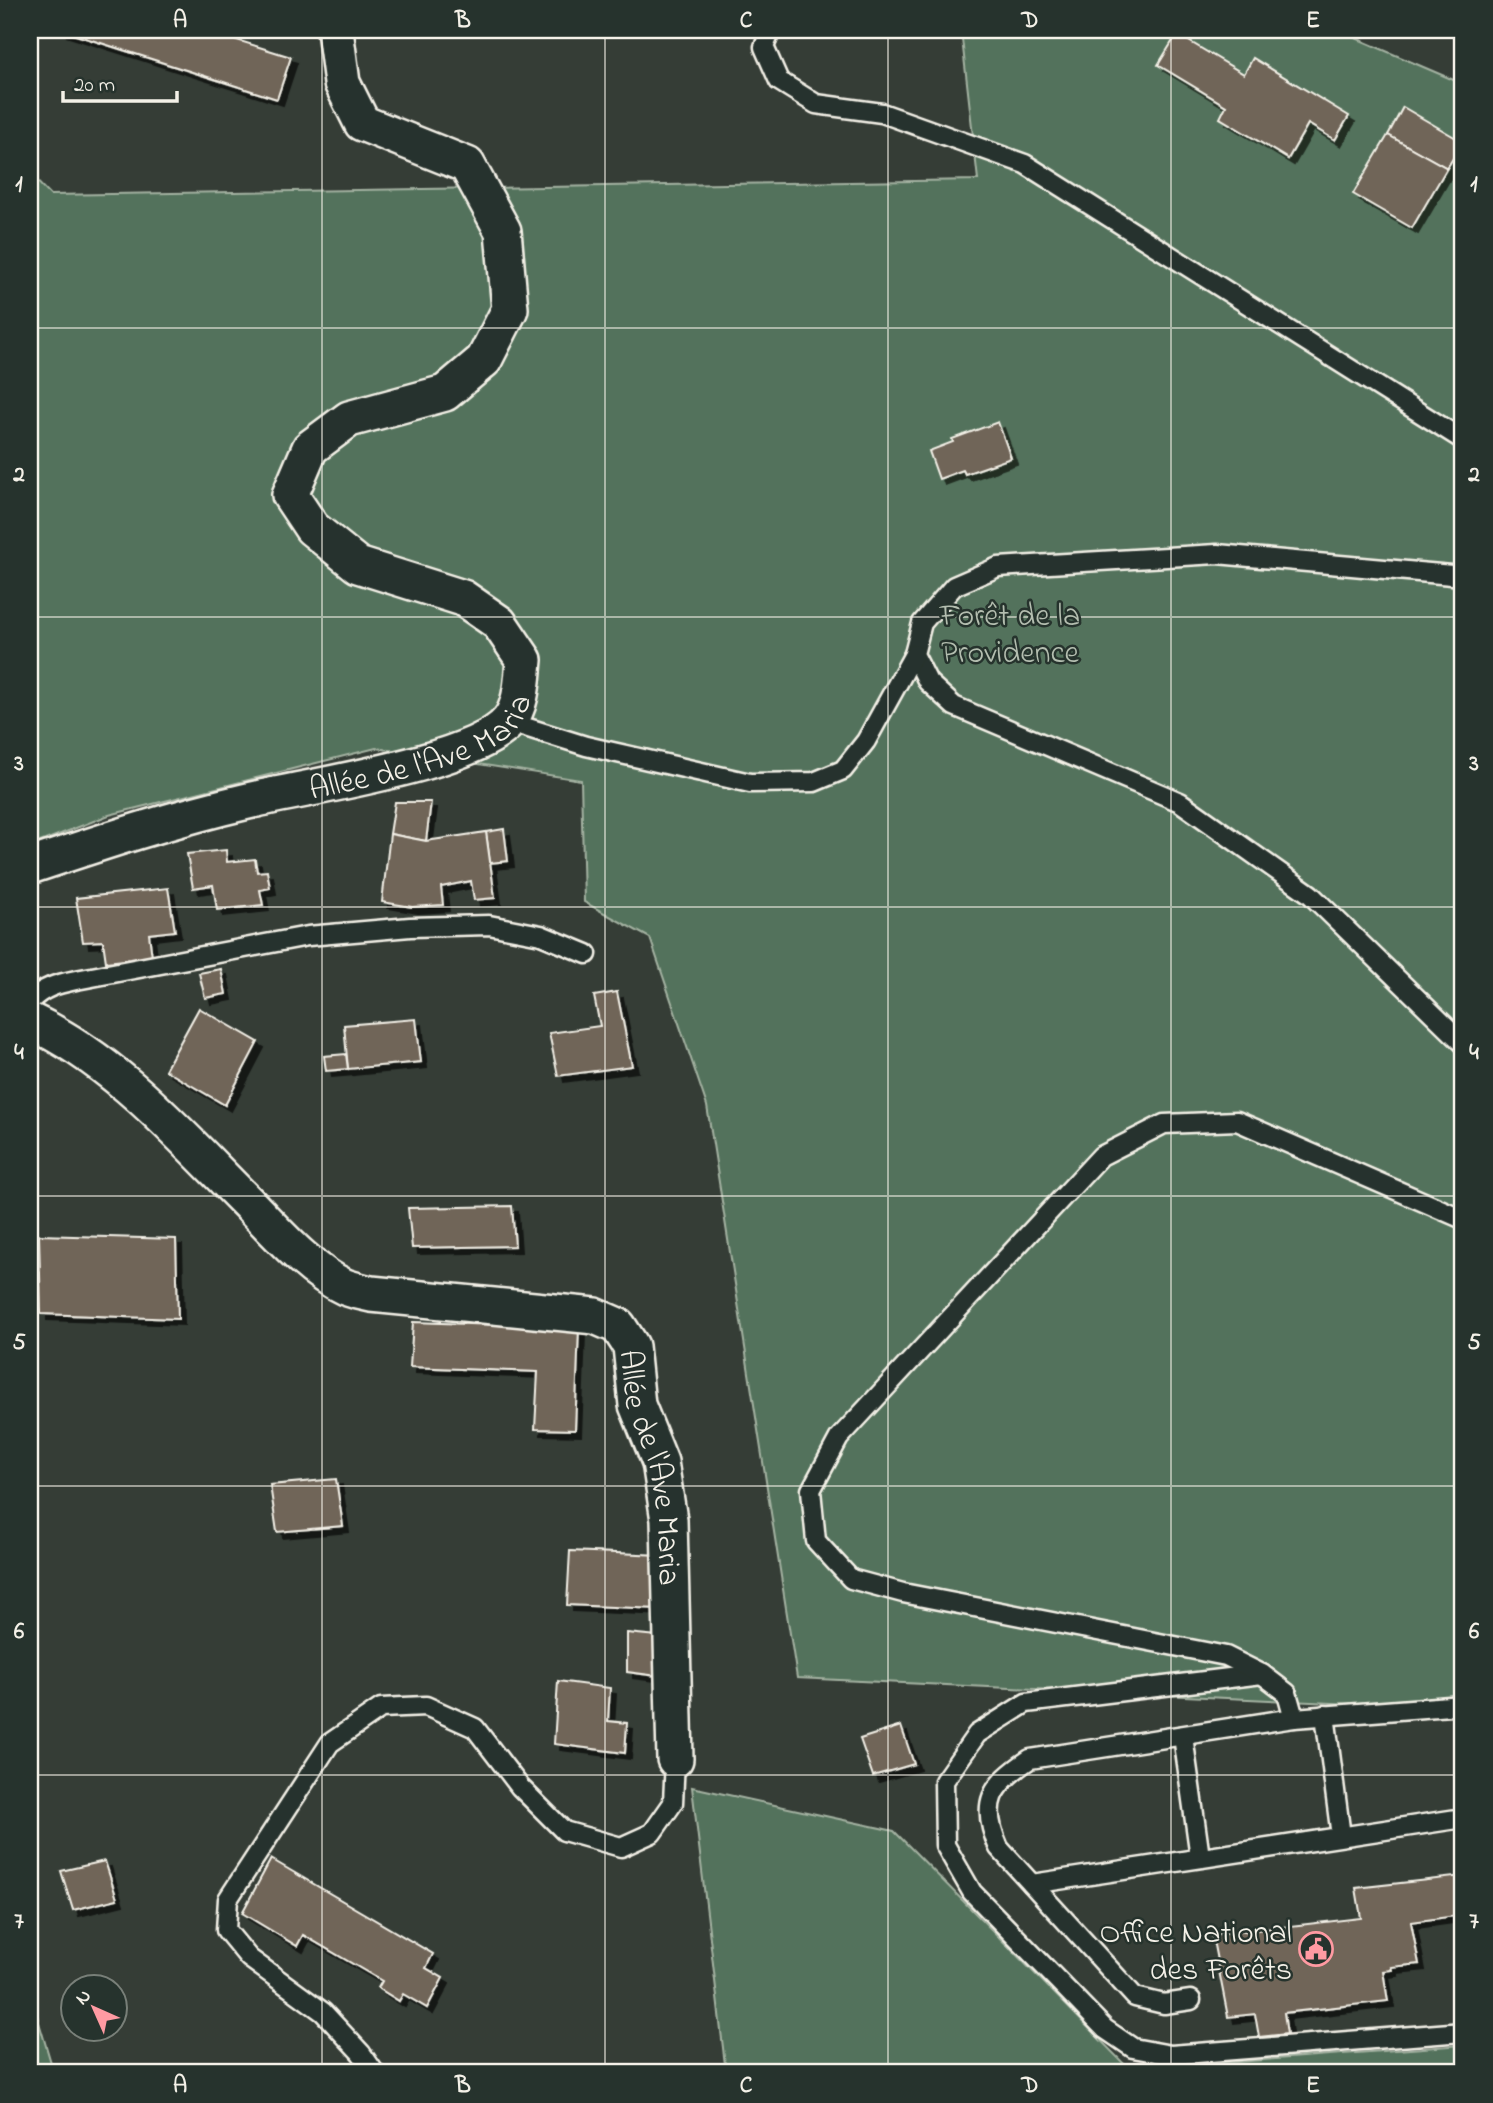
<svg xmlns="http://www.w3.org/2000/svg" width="1493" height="2103" font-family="'Indie Flower',sans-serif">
  <defs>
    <filter id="shadow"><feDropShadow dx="6" dy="6" stdDeviation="0" flood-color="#0009"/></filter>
  </defs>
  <rect width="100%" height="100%" fill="#353d36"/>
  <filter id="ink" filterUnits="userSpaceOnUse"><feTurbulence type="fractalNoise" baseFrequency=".0143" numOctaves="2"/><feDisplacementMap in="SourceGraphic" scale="14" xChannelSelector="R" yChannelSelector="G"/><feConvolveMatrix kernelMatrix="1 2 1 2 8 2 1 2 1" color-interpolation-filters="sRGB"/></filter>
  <g filter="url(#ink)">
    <g fill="#53725b" stroke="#a4b2a2" stroke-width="2">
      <path d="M 961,30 L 1337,30 L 1463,84 L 1463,1709 L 797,1678 L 707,1106 L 650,938 L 584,902 L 581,780 L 376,748 L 109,815 L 30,846 L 30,174 L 50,195 L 978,180 Z"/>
      <path d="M 692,1787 L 894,1831 L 1130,2070 L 1463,2045 L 1463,2073 L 726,2073 Z"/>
      <path d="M 30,1992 L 54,2073 L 30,2073 Z"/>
    </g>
    <g fill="#706559" stroke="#f4f1e8" stroke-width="2" filter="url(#shadow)">
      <path d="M 60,30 L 205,30 L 291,57 L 277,99 Z"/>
      <path d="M 1177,34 L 1244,74 L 1253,58 L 1349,116 L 1335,140 L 1308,124 L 1288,159 L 1220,118 L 1226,106 L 1158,65 Z"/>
      <path d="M 1403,107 L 1463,142 L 1447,168 L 1388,135 Z"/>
      <path d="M 1388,135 L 1447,168 L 1412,228 L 1353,194 Z"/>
      <path d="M 998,422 L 1011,458 L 965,474 L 963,470 L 939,479 L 929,451 L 953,442 L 952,439 Z"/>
      <path d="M 395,802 L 431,802 L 426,841 L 390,834 Z"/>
      <path d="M 504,829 L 508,861 L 490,863 L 486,832 Z"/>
      <path d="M 486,832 L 495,898 L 474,900 L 471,881 L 441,887 L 443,905 L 412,907 L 382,902 L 390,834 L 426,841 Z"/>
      <path d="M 226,850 L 227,862 L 255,859 L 257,872 L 267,871 L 270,888 L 260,890 L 263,905 L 217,910 L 213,885 L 193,888 L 187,854 Z"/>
      <path d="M 168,888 L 175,931 L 149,934 L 152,957 L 106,962 L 103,941 L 83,942 L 76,898 Z"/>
      <path d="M 221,969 L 226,994 L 205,998 L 199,973 Z"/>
      <path d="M 617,992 L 632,1066 L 558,1076 L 549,1033 L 600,1026 L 594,996 Z"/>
      <path d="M 199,1008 L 258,1042 L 225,1105 L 165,1070 Z"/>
      <path d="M 416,1019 L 421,1062 L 348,1069 L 344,1025 Z"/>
      <path d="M 346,1054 L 348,1069 L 326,1071 L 324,1056 Z"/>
      <path d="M 512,1206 L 515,1246 L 412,1248 L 408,1208 Z"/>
      <path d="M 39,1235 L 176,1239 L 178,1319 L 41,1314 Z"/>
      <path d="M 413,1322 L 579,1328 L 575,1430 L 535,1429 L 538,1372 L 410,1367 Z"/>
      <path d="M 336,1479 L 343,1526 L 277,1532 L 270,1485 Z"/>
      <path d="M 570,1551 L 661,1555 L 659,1609 L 567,1605 Z"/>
      <path d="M 627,1633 L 657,1636 L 658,1676 L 627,1672 Z"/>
      <path d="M 558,1681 L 610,1688 L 608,1721 L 627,1723 L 625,1753 L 554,1744 Z"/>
      <path d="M 901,1726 L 914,1764 L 873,1776 L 860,1739 Z"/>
      <path d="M 271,1859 L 433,1954 L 426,1968 L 443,1978 L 427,2008 L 403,1994 L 399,2001 L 378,1988 L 382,1981 L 303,1935 L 297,1946 L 242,1913 Z"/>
      <path d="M 105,1861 L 117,1899 L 73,1910 L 61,1871 Z"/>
      <path d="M 1463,1876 L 1463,1915 L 1411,1922 L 1419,1964 L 1391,1967 L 1392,1970 L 1383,1971 L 1388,2001 L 1284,2013 L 1287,2034 L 1259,2037 L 1255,2014 L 1228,2017 L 1212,1935 L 1361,1918 L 1356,1888 Z"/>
    </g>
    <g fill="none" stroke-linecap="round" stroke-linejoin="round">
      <g stroke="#f4f1e8" stroke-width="23">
        <g id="lane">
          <path d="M 771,30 L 764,47 L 779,81 L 816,104 L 882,113 L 1025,164 L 1463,440"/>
          <path d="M 1463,576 L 1217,554 L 998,567 L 954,586 L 922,623 L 914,654 L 928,682 L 954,706 L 1180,802 L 1310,894 L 1463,1043"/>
          <path d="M 509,722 L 586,746 L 750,783 L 814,782 L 843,770 L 866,741 L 914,654"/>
          <path d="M 30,1001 C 44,987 57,984 76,980 L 308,936 L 410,927 L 489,925 L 541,935 L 587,954"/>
          <path d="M 1262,1674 L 1026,1703 L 977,1734 L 944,1781 L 945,1845 L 972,1892 L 1105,2029 L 1133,2048 L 1171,2055 L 1463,2032"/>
          <path d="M 1325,1715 L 1341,1836"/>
          <path d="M 1294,1718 L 1287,1693 L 1262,1674 L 1226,1656 L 903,1593 L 851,1579 L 816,1541 L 811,1490 L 839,1438 L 1101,1156 L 1164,1124 L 1237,1121 L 1463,1219"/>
          <path d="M 1183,1736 L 1200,1857"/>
          <path d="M 1032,1884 L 1463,1818"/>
          <path d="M 1191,2000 L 1164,2004 L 1135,1997 L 999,1848 C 979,1803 991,1785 1030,1759 L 1294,1718 L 1463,1705"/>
          <path d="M 375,2073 L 361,2053 L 323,2012 L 249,1958 L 226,1930 L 228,1899 L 330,1743 L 381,1708 L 426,1706 L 475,1728 L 520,1787 L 564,1831 L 621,1847 L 652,1833 L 673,1803 L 675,1759"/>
        </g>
      </g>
      <g stroke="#f4f1e8" stroke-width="40">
        <g id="street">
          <path id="s1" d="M 30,866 C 102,842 174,818 248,801 C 306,787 475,763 509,721 C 522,705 522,679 524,660 L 499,623 L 463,598 L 358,565 L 312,528 L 290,495 L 310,448 L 349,419 L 445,393 L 484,360 L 510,309 L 503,231 L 467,165 L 362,123 L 342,83 L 335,30"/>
          <path id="s2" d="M 30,1021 C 115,1060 180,1135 245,1200 C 273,1228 309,1271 345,1287 C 353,1290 362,1292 371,1294 L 595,1316 L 618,1326 L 631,1346 L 637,1405 L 660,1462 L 669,1520 L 675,1759"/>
        </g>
      </g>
      <use href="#lane" stroke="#26332d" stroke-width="18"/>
      <use href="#street" stroke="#26332d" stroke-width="35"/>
    </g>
  </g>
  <path fill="none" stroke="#f4f1e8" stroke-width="2" stroke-opacity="0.55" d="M 322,30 L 322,2073M 605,30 L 605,2073M 888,30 L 888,2073M 1171,30 L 1171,2073M 30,328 L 1463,328M 30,617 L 1463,617M 30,907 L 1463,907M 30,1196 L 1463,1196M 30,1486 L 1463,1486M 30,1775 L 1463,1775"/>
  <defs>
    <g id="civic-ring" transform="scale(1.75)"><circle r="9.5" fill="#26332d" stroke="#ff9aa2" stroke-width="1.5"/><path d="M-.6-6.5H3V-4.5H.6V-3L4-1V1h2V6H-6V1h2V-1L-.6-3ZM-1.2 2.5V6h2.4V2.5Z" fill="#ff9aa2"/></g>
  </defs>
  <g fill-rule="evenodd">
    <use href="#civic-ring" x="1316" y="1949"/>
  </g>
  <g text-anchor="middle" stroke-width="5" stroke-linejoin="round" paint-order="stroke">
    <g font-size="32" fill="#b4beb0" stroke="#26332d">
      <text x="1010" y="625">Forêt de la<tspan x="1010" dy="37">Providence</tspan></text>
    </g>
    <g font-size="32" fill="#f4f1e8" stroke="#26332d">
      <text dy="11" stroke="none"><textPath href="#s1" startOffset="411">Allée de l'Ave Maria</textPath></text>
      <text dy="11" stroke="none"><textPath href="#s2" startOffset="840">Allée de l'Ave Maria</textPath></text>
    </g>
    <g font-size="32" fill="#f4f1e8" stroke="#26332d" text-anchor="end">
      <text x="1292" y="1942">Office National<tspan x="1292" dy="37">des Forêts</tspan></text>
    </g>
  </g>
  <rect width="1493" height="2103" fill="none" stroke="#26332d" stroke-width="77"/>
  <g transform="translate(94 2008) rotate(315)"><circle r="33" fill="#26332d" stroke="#787f78" stroke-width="2"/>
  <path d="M0-5L12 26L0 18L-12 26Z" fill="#ff9aa2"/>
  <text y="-10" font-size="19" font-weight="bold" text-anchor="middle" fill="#f4f1e8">N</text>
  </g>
  <path d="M63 91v10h114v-10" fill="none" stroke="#f4f1e8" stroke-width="3.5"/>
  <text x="74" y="91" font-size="21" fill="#f4f1e8" stroke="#26332d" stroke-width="5" paint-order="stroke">20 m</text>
  <rect x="38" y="38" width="1416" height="2026" fill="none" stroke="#f4f1e8" stroke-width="2.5"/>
  <g font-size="23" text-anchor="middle" font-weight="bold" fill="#f4f1e8">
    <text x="180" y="27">A</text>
    <text x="463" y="27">B</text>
    <text x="746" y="27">C</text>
    <text x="1030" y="27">D</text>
    <text x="1313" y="27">E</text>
    <text x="19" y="191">1</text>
    <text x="1474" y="191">1</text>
    <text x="19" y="481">2</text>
    <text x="1474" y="481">2</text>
    <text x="19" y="770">3</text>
    <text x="1474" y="770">3</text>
    <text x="19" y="1059">4</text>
    <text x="1474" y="1059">4</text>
    <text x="19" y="1349">5</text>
    <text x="1474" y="1349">5</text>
    <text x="19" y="1638">6</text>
    <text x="1474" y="1638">6</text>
    <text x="19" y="1928">7</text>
    <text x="1474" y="1928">7</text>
    <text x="180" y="2092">A</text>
    <text x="463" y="2092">B</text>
    <text x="746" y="2092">C</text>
    <text x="1030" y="2092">D</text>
    <text x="1313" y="2092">E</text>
  </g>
</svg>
